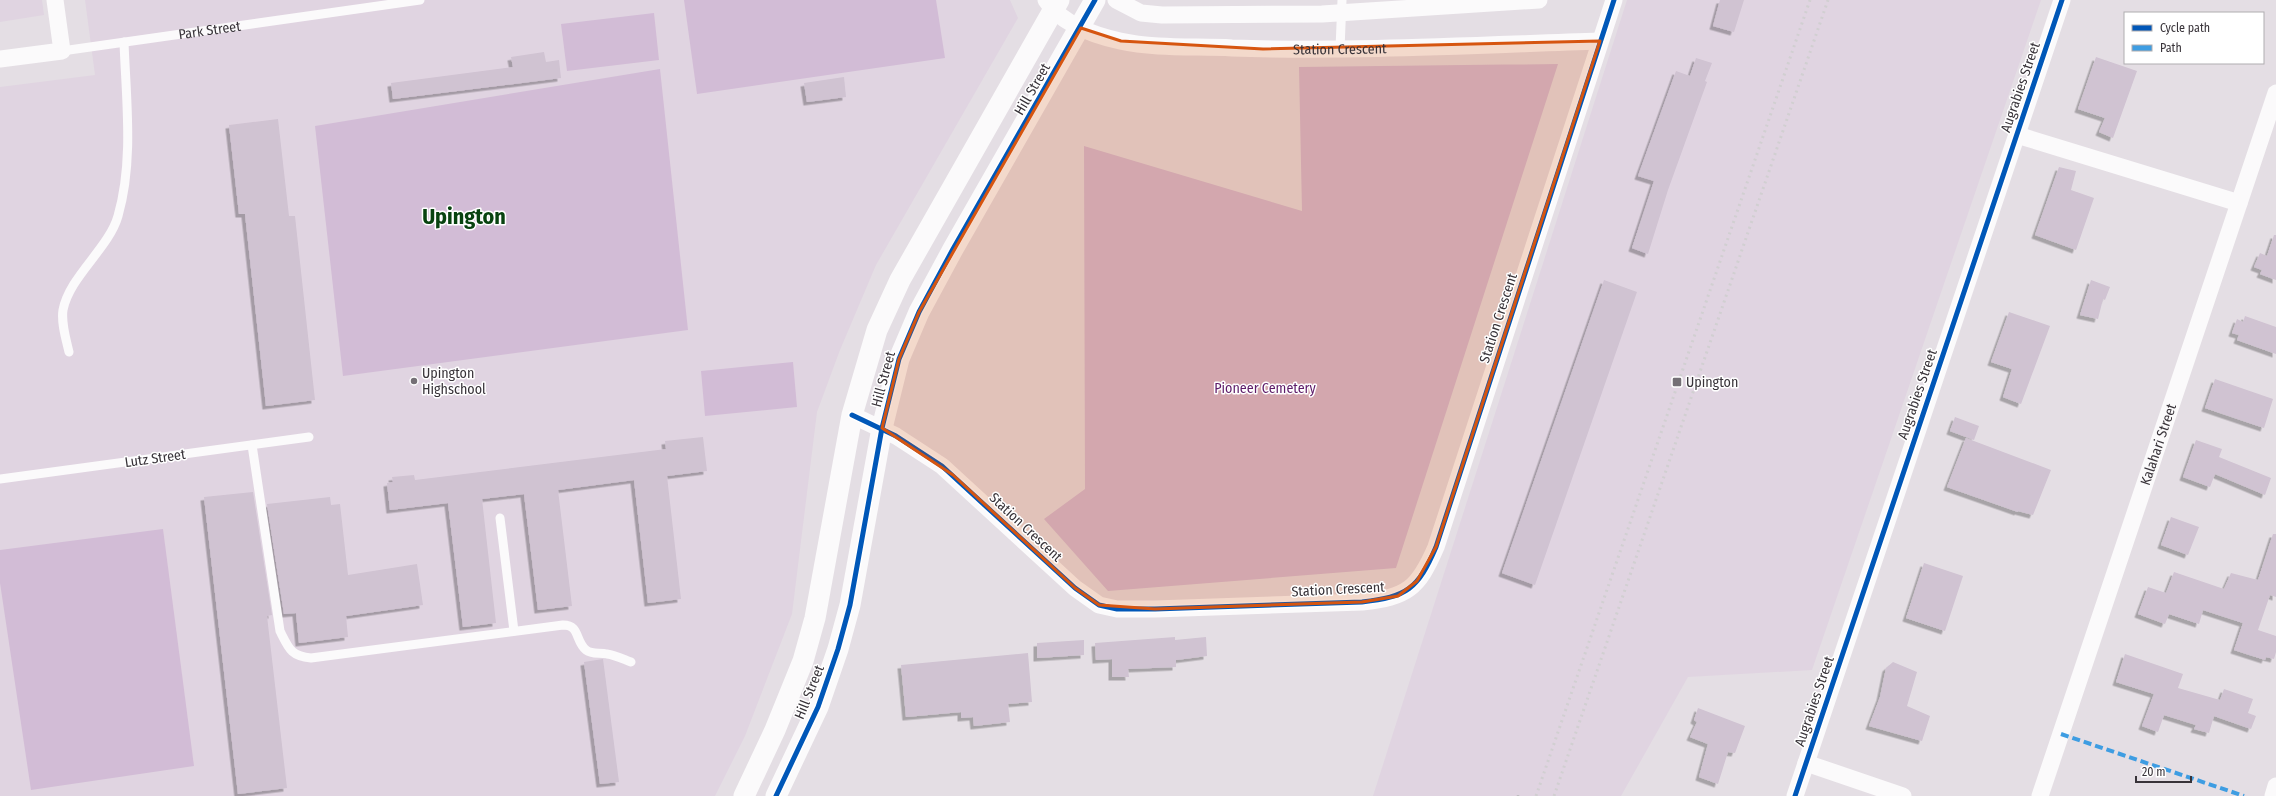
<svg xmlns="http://www.w3.org/2000/svg" width="2276" height="796" font-family="'Fira Sans Condensed',sans-serif">
  <defs>
    <filter id="shadow"><feDropShadow dx="-3.5" dy="3.5" stdDeviation="0" flood-color="#0004"/></filter>
  </defs>
  <rect width="100%" height="100%" fill="#e4dee4"/>
  <g fill="#e0d4e1">
    <path d="M 0,0 L 42,0 L 44,15 L 0,22 Z"/>
    <path d="M 85,0 L 1010,0 L 1018,18 L 876,265 L 840,350 L 817,412 L 792,614 L 745,736 L 715,796 L 0,796 L 0,87 L 95,75 Z"/>
    <path d="M 1627,0 L 2041,0 L 1812,670 L 1688,677 L 1621,796 L 1373,796 Z"/>
  </g>
  <g fill="#d2bcd6">
    <path d="M 684,0 L 936,0 L 945,58 L 697,94 Z"/>
    <path d="M 654,13 L 659,60 L 567,71 L 561,24 Z"/>
    <path d="M 1558,64 L 1396,568 L 1108,591 L 1044,519 L 1085,489 L 1084,146 L 1302,211 L 1299,67 Z"/>
    <path d="M 660,69 L 688,330 L 343,376 L 315,126 Z"/>
    <path d="M 793,362 L 797,407 L 705,416 L 701,371 Z"/>
    <path d="M 163,529 L 194,766 L 31,790 L 0,583 L 0,550 Z"/>
  </g>
  <g fill="#d0c3d2" filter="url(#shadow)">
    <path d="M 1720,0 L 1744,0 L 1734,32 L 1713,26 Z"/>
    <path d="M 544,52 L 546,62 L 559,60 L 561,78 L 393,99 L 391,83 L 513,67 L 511,57 Z"/>
    <path d="M 2096,57 L 2137,71 L 2113,138 L 2099,132 L 2105,118 L 2078,109 Z"/>
    <path d="M 1696,58 L 1712,63 L 1705,81 L 1707,82 L 1668,190 L 1648,254 L 1632,248 L 1654,181 L 1638,176 L 1676,71 L 1690,76 Z"/>
    <path d="M 844,77 L 846,97 L 807,102 L 804,83 Z"/>
    <path d="M 278,119 L 289,216 L 295,216 L 315,400 L 266,406 L 245,214 L 239,214 L 229,125 Z"/>
    <path d="M 2059,167 L 2076,171 L 2071,190 L 2094,198 L 2076,250 L 2035,235 Z"/>
    <path d="M 2274,235 L 2276,235 L 2276,280 L 2260,274 L 2262,270 L 2254,267 L 2260,253 L 2267,256 Z"/>
    <path d="M 1604,280 L 1637,292 L 1535,585 L 1502,573 Z"/>
    <path d="M 2091,280 L 2110,287 L 2105,300 L 2103,299 L 2098,319 L 2080,315 Z"/>
    <path d="M 2009,312 L 2050,326 L 2021,404 L 2003,397 L 2012,369 L 1991,362 Z"/>
    <path d="M 2245,316 L 2276,327 L 2276,354 L 2237,340 L 2239,335 L 2232,333 L 2237,319 L 2243,322 Z"/>
    <path d="M 2215,379 L 2273,399 L 2264,428 L 2205,408 Z"/>
    <path d="M 1955,417 L 1979,426 L 1974,440 L 1950,431 Z"/>
    <path d="M 703,437 L 707,471 L 667,476 L 681,599 L 648,603 L 634,480 L 558,490 L 572,606 L 538,610 L 524,494 L 482,499 L 496,623 L 463,627 L 448,503 L 390,510 L 387,483 L 393,482 L 392,477 L 414,475 L 415,480 L 666,449 L 665,441 Z"/>
    <path d="M 1966,438 L 2051,470 L 2033,515 L 2018,511 L 2018,512 L 1947,487 Z"/>
    <path d="M 2196,440 L 2222,449 L 2219,457 L 2271,478 L 2265,495 L 2215,474 L 2210,487 L 2183,477 Z"/>
    <path d="M 253,492 L 272,615 L 267,616 L 287,788 L 238,794 L 204,497 Z"/>
    <path d="M 330,497 L 331,505 L 340,504 L 348,575 L 417,564 L 423,605 L 346,616 L 348,637 L 299,643 L 296,613 L 284,614 L 267,504 Z"/>
    <path d="M 2171,517 L 2199,527 L 2188,555 L 2161,545 Z"/>
    <path d="M 2273,534 L 2276,534 L 2276,597 L 2270,595 L 2258,630 L 2276,636 L 2276,652 L 2274,659 L 2266,657 L 2265,660 L 2234,650 L 2243,623 L 2203,610 L 2199,624 L 2169,614 L 2165,624 L 2138,614 L 2148,587 L 2166,593 L 2174,572 L 2224,589 L 2231,573 L 2258,580 Z"/>
    <path d="M 1924,563 L 1963,576 L 1945,631 L 1906,618 Z"/>
    <path d="M 1175,637 L 1175,640 L 1206,637 L 1207,656 L 1176,660 L 1176,667 L 1128,669 L 1129,677 L 1112,677 L 1112,659 L 1096,660 L 1095,643 Z"/>
    <path d="M 1084,640 L 1084,655 L 1037,658 L 1037,643 Z"/>
    <path d="M 1028,653 L 1032,702 L 1008,704 L 1010,722 L 974,726 L 973,717 L 961,718 L 961,712 L 906,717 L 901,665 Z"/>
    <path d="M 2125,654 L 2183,674 L 2178,688 L 2220,700 L 2224,689 L 2253,699 L 2248,713 L 2256,716 L 2251,729 L 2214,716 L 2209,733 L 2194,729 L 2196,725 L 2164,715 L 2158,732 L 2142,726 L 2154,694 L 2116,682 Z"/>
    <path d="M 603,659 L 619,782 L 600,784 L 584,662 Z"/>
    <path d="M 1893,662 L 1917,672 L 1907,706 L 1930,716 L 1922,741 L 1869,726 L 1880,697 L 1886,668 Z"/>
    <path d="M 1698,708 L 1745,726 L 1735,753 L 1728,752 L 1718,784 L 1699,777 L 1708,744 L 1690,737 L 1697,722 L 1694,720 Z"/>
  </g>
  <g fill="none" stroke-linecap="round" stroke-linejoin="round">
    <path stroke="#c0bec1" stroke-width="2.5" stroke-dasharray="3 3" stroke-linecap="butt" d="M 1518,796 L 1518,795"/>
    <g stroke="#fbfafb" stroke-width="9">
      <path d="M 1340,49 L 1342,0"/>
      <path id="s1" d="M 62,51 L 420,0"/>
      <path d="M 69,352 C 66,339 61,323 63,310 C 69,277 109,248 118,216 C 134,161 126,99 124,42"/>
      <path d="M 252,445 L 280,631 C 289,649 291,656 311,658 L 563,625 C 580,625 575,641 586,650 C 592,655 600,652 607,654 C 615,655 623,659 631,662"/>
      <path d="M 0,479 L 309,437"/>
      <path d="M 500,518 L 514,631"/>
    </g>
    <g stroke="#fbfafb" stroke-width="17">
      <path id="s2" d="M 1046,0 C 1061,24 1093,35 1120,41 C 1156,49 1196,46 1232,48 C 1354,52 1478,45 1600,41"/>
      <path d="M 1116,0 L 1141,13 L 1162,15 L 1322,14 L 1539,0"/>
      <path d="M 0,59 L 62,51 L 55,0"/>
      <path d="M 2017,135 L 2239,203"/>
      <path d="M 852,415 L 896,436 L 942,466 L 1075,588 L 1099,605 L 1117,609 L 1155,609 L 1362,602 C 1407,597 1418,589 1436,547 L 1614,0"/>
      <path d="M 1806,763 L 1903,796"/>
      <path d="M 1795,796 L 2062,0"/>
      <path id="s3" d="M 2040,796 L 2276,93"/>
      <path d="M 2273,796 L 2276,786"/>
    </g>
    <g stroke="#fbfafb" stroke-width="21">
      <path d="M 744,796 L 775,730 L 803,661 L 815,618 L 852,415 L 877,330 L 900,280 L 1059,0"/>
      <path d="M 776,796 L 818,707 L 838,649 L 850,605 L 882,428 L 899,359 L 919,312 L 953,249 L 1095,0"/>
    </g>
    <g stroke="#d1cfd1" stroke-width="3" stroke-dasharray="2 4" stroke-linecap="butt">
      <path d="M 1536,796 L 1810,0"/>
      <path d="M 1554,796 L 1828,0"/>
    </g>
    <path stroke="#3e9de2" stroke-width="4" stroke-dasharray="8 4" stroke-linecap="butt" d="M 2061,734 L 2244,796"/>
    <g stroke="#fff" stroke-width="8">
      <g id="cycleway">
        <path d="M 852,415 L 896,436 L 942,466 L 1075,588 L 1099,605 L 1117,609 L 1155,609 L 1362,602 C 1407,597 1418,589 1436,547 L 1614,0"/>
        <path d="M 776,796 L 818,707 L 838,649 L 850,605 L 882,428 L 899,359 L 919,312 L 953,249 L 1095,0"/>
        <path d="M 1795,796 L 2062,0"/>
      </g>
    </g>
    <use href="#cycleway" stroke="#0057b8" stroke-width="5"/>
  </g>
  <path fill="#d65510" fill-opacity="0.2" stroke="#d65510" stroke-width="3" stroke-linejoin="round" d="M 1081,28 L 1121,41 L 1263,49 L 1600,41 L 1436,547 L 1417,581 L 1398,596 L 1362,602 L 1155,609 L 1099,605 L 1075,588 L 953,475 L 882,428 L 899,359 L 919,312 Z"/>
  <g fill="#746f75" stroke="#fff" stroke-width="1.5">
    <circle cx="414" cy="381" r="4"/>
    <rect x="1672" y="377" width="10" height="10" rx="2"/>
  </g>
  <g text-anchor="middle" stroke-width="3" stroke-linejoin="round" paint-order="stroke">
    <g font-size="14" fill="#383339" stroke="#fff">
      <text dy="5" stroke="none"><textPath href="#s1" startOffset="149">Park Street</textPath></text>
      <text dy="5" stroke="none"><textPath href="#s2" startOffset="307">Station Crescent</textPath></text>
      <text transform="translate(2020 87) rotate(-71)" y="5">Augrabies Street</text>
      <text transform="translate(1032 89) rotate(-60)" y="5">Hill Street</text>
      <text transform="translate(1498 318) rotate(-72)" y="5">Station Crescent</text>
      <text transform="translate(883 379) rotate(-75)" y="5">Hill Street</text>
      <text transform="translate(1917 394) rotate(-71)" y="5">Augrabies Street</text>
      <text dy="5" stroke="none"><textPath href="#s3" startOffset="371">Kalahari Street</textPath></text>
      <text transform="translate(155 458) rotate(-8)" y="5">Lutz Street</text>
      <text transform="translate(1026 527) rotate(43)" y="5">Station Crescent</text>
      <text transform="translate(1338 589) rotate(-3)" y="5">Station Crescent</text>
      <text transform="translate(809 692) rotate(-68)" y="5">Hill Street</text>
      <text transform="translate(1814 701) rotate(-71)" y="5">Augrabies Street</text>
    </g>
    <g font-size="14" fill="#383339" stroke="#fff" text-anchor="start">
      <text x="422" y="378">Upington<tspan x="422" dy="16">Highschool</tspan></text>
      <text x="1686" y="387">Upington</text>
    </g>
    <g font-size="14" fill="#5d1b69" stroke="#fff">
      <text x="1265" y="393">Pioneer Cemetery</text>
    </g>
    <g font-size="22" font-weight="bold" fill="#084310" stroke="#fff">
      <text x="464" y="224">Upington</text>
    </g>
  </g>
  <rect x="2124" y="12" width="140" height="52" fill="#ffffff" stroke="#afadb0"/>
  <rect x="2132" y="25" width="20" height="6" fill="#0057b8" stroke="#afadb0"/>
  <text x="2160" y="32" font-size="12" fill="#383339">Cycle path</text>
  <rect x="2132" y="45" width="20" height="6" fill="#3e9de2" stroke="#afadb0"/>
  <text x="2160" y="52" font-size="12" fill="#383339">Path</text>
  <path d="M2136 776v6h55v-6" fill="none" stroke="#383339" stroke-width="2"/>
  <text x="2142" y="776" font-size="12" fill="#383339" stroke="#ffffff" stroke-width="3" paint-order="stroke">20 m</text>
</svg>
